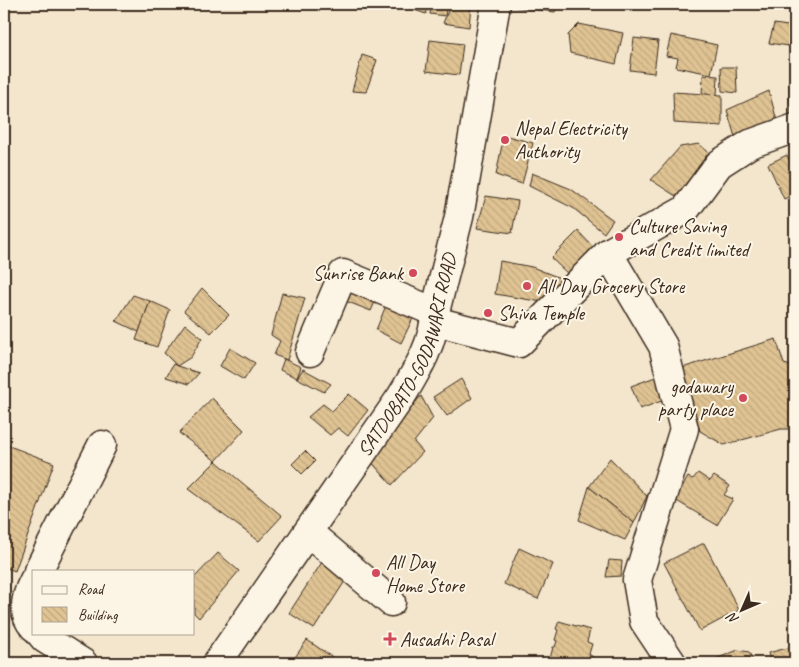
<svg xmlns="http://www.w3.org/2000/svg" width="799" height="667" font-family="Caveat,sans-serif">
  <defs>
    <pattern id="building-back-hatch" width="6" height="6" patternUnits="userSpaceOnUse" patternTransform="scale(1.25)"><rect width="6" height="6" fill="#dfc393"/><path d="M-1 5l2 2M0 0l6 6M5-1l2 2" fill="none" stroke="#c0a87e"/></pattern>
  </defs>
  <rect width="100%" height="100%" fill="#f3e6cc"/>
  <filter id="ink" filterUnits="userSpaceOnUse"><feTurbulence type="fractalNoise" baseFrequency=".02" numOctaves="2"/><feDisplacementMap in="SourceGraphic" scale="10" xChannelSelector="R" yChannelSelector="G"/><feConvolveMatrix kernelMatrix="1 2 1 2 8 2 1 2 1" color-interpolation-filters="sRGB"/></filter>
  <g filter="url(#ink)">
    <g fill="url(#building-back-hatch)" stroke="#3b2a1e">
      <path d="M 371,4 L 393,4 L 392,8 Z"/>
      <path d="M 407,4 L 429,4 L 426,14 L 406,7 Z"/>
      <path d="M 431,4 L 447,4 L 445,16 L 430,14 Z"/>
      <path d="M 451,4 L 471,4 L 469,27 L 443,23 Z"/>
      <path d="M 517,4 L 558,4 L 555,12 L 516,7 Z"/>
      <path d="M 579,24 L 623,33 L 616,64 L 570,53 L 568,35 Z"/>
      <path d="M 774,24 L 795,27 L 795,47 L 769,43 Z"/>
      <path d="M 671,35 L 717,45 L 711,74 L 676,67 L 678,58 L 666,56 Z"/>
      <path d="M 634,38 L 658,41 L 654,73 L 630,70 Z"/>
      <path d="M 430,40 L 463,44 L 459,75 L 426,71 Z"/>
      <path d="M 362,55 L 377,60 L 366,92 L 352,91 Z"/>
      <path d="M 721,67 L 736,67 L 737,93 L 722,91 Z"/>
      <path d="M 703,75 L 718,76 L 717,95 L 702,94 Z"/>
      <path d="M 795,80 L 795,113 L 791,114 L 789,81 Z"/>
      <path d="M 769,91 L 777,121 L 735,137 L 727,110 Z"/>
      <path d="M 673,92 L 722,95 L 722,126 L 674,123 Z"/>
      <path d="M 504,135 L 533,143 L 522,184 L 496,175 Z"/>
      <path d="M 699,144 L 713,156 L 682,200 L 651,180 L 680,147 Z"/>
      <path d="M 787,155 L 795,172 L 795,194 L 784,199 L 768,164 Z"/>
      <path d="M 532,173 L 571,189 L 613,220 L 604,233 L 573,208 L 529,186 Z"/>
      <path d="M 486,196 L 518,201 L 512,233 L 477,228 Z"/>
      <path d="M 578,231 L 594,248 L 568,274 L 551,258 Z"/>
      <path d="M 500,261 L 532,267 L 560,278 L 554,304 L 495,294 Z"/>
      <path d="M 350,284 L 378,295 L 371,311 L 343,300 Z"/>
      <path d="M 202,288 L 229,315 L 211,333 L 184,311 Z"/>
      <path d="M 282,293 L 305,298 L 287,360 L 274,355 L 280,341 L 271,335 Z"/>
      <path d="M 133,295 L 150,301 L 139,332 L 116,321 Z"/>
      <path d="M 389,298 L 417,310 L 401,343 L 376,330 Z"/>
      <path d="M 150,301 L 170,310 L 157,347 L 136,340 Z"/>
      <path d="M 185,324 L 202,338 L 191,357 L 177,366 L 164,353 Z"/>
      <path d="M 776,339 L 784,364 L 795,367 L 795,429 L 781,429 L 724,445 L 700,431 L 682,368 Z"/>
      <path d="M 230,348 L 255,363 L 244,380 L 220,366 Z"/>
      <path d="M 284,359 L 301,367 L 297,378 L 280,370 Z"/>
      <path d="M 173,364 L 177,366 L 199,373 L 189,384 L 166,377 Z"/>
      <path d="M 303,369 L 331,384 L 324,392 L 297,378 Z"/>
      <path d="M 658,376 L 667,399 L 640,409 L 631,386 Z"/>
      <path d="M 461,379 L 472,398 L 447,416 L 433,397 Z"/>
      <path d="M 349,394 L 368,410 L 348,436 L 338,428 L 330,435 L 308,417 L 323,404 L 332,411 Z"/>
      <path d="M 421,396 L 433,418 L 414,442 L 423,452 L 392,485 L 367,457 Z"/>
      <path d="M 212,398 L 244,430 L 216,461 L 179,433 Z"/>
      <path d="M 4,444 L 54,463 L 15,571 L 4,567 Z"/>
      <path d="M 305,451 L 315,461 L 302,474 L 292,464 Z"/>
      <path d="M 610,458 L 647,496 L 634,523 L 589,487 Z"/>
      <path d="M 216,461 L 282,516 L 259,541 L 188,489 Z"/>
      <path d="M 698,473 L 710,481 L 714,476 L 730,486 L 724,495 L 733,499 L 717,525 L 675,500 L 688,477 L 693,479 Z"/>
      <path d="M 589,487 L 634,523 L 625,540 L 579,520 Z"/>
      <path d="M 704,543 L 739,610 L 700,631 L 664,563 Z"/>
      <path d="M 519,548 L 553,564 L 538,599 L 504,584 Z"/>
      <path d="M 218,553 L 239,571 L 199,618 L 194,613 L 194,578 Z"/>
      <path d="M 324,559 L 349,575 L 314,629 L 289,613 Z"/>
      <path d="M 609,560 L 622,561 L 621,576 L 606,577 Z"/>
      <path d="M 559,621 L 590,630 L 587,642 L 592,644 L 589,654 L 593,657 L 590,663 L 549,663 L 553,647 L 555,647 L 557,641 L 555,640 L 558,630 L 556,629 Z"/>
      <path d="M 307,640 L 341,663 L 291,663 Z"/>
      <path d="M 795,646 L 795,663 L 771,663 L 768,653 Z"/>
      <path d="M 738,650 L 749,652 L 754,663 L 706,663 Z"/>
    </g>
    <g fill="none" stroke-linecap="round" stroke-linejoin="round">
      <g stroke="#3b2a1e" stroke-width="31">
        <g id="minor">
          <path d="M 608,253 L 663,346 L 684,429 L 637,580 L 644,621 L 672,663"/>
          <path d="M 435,321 L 519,343 L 608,253 L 685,210 L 719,164 L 750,144 L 795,128"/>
          <path d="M 310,352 L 343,274 L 435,312"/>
          <path d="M 308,532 L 391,602"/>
          <path d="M 38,571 L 102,445"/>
          <path d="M 34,580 C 26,595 21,613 34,627"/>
          <path d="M 40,633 L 45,639 L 83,663"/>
          <path id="s1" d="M 217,663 L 401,397 C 416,372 435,342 435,312 L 459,217 L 496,4"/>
        </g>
      </g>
      <use href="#minor" stroke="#fcf5e5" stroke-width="28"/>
    </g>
  </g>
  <g fill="#d1495b" stroke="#fcf5e5" stroke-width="2">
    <circle cx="505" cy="140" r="5"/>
    <circle cx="619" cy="237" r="5"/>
    <circle cx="413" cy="273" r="5"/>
    <circle cx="527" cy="286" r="5"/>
    <circle cx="488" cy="313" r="5"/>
    <circle cx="743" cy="398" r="5"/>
    <circle cx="376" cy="573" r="5"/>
    <path d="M387.5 631.5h5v5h5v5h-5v5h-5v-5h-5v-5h5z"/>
  </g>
  <g text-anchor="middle" stroke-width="4" stroke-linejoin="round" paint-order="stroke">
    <g font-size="20" fill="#3b2a1e" stroke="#fcf5e5" text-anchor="start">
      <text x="515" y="135">Nepal Electricity<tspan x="515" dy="23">Authority</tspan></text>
      <text x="629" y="233">Culture Saving<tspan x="629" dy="23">and Credit limited</tspan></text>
      <text x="403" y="280" text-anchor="end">Sunrise Bank</text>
      <text x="537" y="293">All Day Grocery Store</text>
      <text x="498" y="320">Shiva Temple</text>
      <text x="733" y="393" text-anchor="end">godawary<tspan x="733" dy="23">party place</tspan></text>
      <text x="386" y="569">All Day<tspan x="386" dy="23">Home Store</tspan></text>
      <text x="400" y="646">Ausadhi Pasal</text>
    </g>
    <g font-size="20" fill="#3b2a1e" stroke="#fcf5e5">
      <text dy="7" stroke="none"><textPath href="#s1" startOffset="365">SATDOBATO-GODAWARI ROAD</textPath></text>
    </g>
  </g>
  <rect width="799" height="667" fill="none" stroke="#fcf5e5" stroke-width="20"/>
  <rect x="10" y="10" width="779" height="647" fill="none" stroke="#3b2a1e" stroke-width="2" filter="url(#ink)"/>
  <rect x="32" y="570" width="162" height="65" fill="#fcf5e5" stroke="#afa495"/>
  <rect x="42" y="586" width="25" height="8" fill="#fcf5e5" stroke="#afa495"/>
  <text x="78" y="594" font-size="15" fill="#3b2a1e">Road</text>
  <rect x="42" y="607" width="25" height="15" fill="url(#building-back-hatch)" stroke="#afa495"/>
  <text x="78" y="620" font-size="15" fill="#3b2a1e">Building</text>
  <g transform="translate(742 610) rotate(225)" stroke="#fcf5e5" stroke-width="4" paint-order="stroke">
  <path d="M0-4L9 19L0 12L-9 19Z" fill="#3b2a1e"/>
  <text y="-8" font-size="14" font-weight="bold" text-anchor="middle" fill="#3b2a1e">N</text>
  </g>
</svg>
